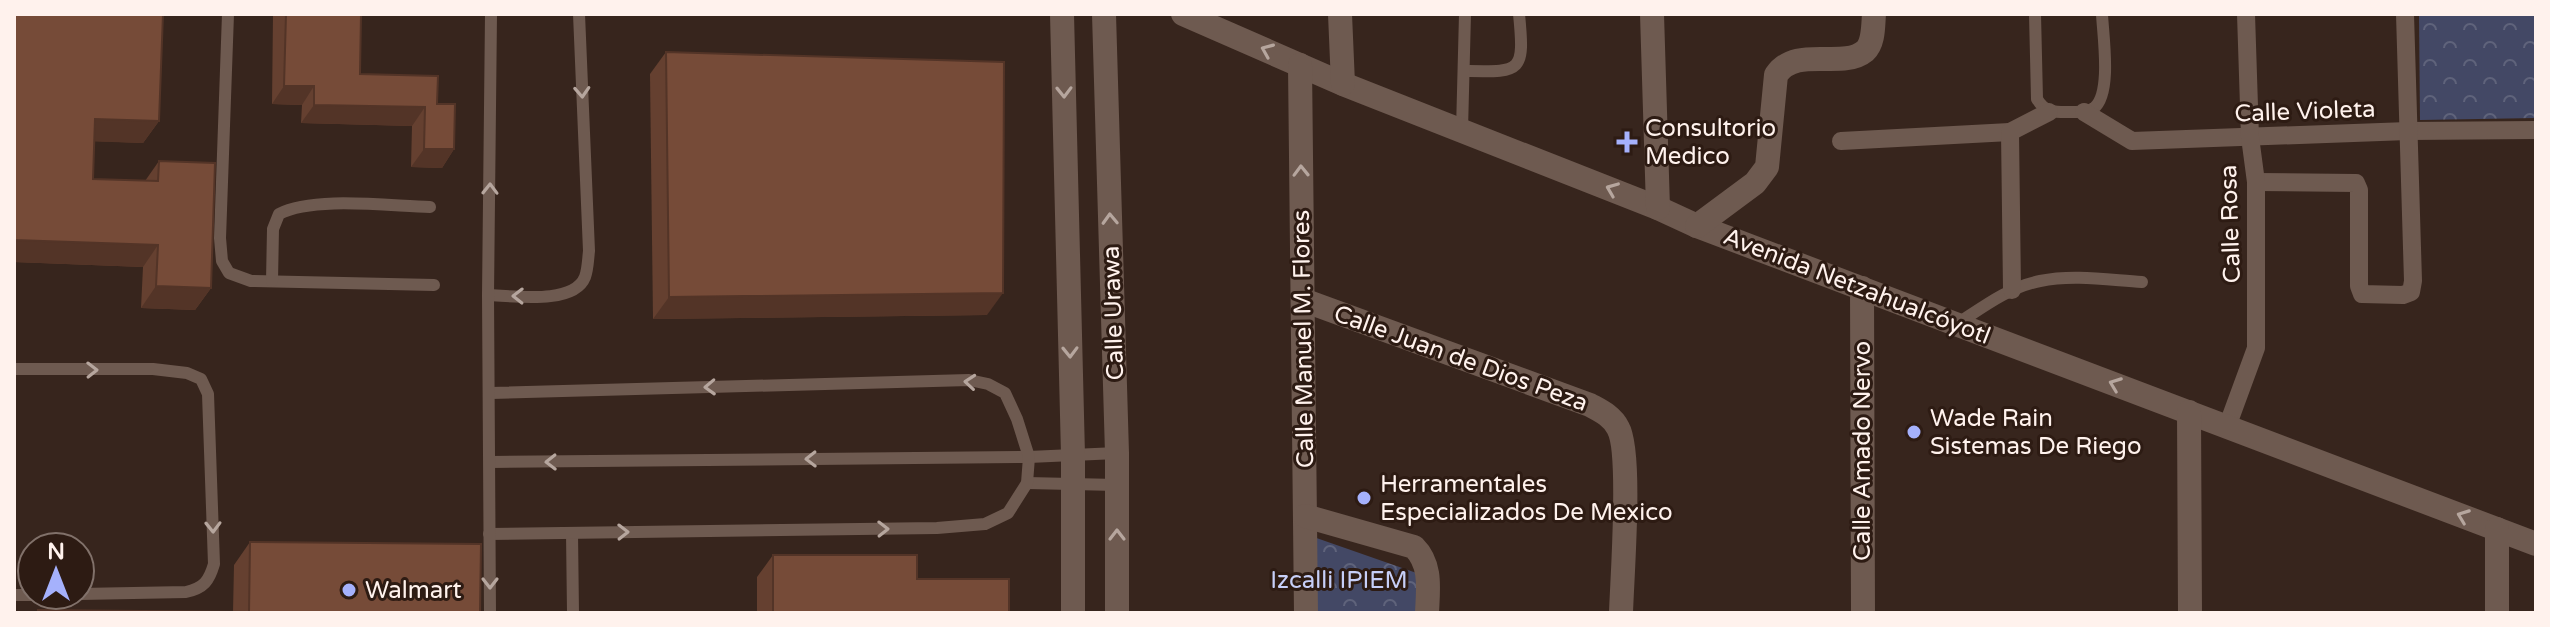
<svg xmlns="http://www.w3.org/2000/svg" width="2550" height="627" font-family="'Varela Round',sans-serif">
  <defs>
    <pattern id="forest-crowns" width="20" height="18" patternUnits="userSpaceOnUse" patternTransform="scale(2)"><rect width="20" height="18" fill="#434865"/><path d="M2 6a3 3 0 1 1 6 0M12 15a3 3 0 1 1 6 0" fill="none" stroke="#5f637b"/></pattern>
  </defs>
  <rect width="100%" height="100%" fill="#37251d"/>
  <g fill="url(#forest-crowns)">
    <path d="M 2419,14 L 2536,14 L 2536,118 L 2420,120 Z"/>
    <path d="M 1305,534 L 1428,577 L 1427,613 L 1306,613 Z"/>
  </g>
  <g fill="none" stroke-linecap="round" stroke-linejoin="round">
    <g stroke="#6e5a50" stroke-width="12">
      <path d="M 228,14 L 220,238 L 222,261 L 229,273 L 251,281 L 434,285"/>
      <path d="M 2035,14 L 2037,99 C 2045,113 2055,112 2070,112 C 2078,112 2087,113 2094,108 C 2112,94 2103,36 2102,14"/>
      <path d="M 1464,71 C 1521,72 1525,74 1519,14"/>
      <path d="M 1462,130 L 1465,14"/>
      <path d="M 272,281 L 273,229 L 279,214 C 313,196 389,206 430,207"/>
      <path d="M 488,295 C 514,296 574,305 585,277 C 588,269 588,259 589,251 L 579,14"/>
      <path d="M 1957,324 C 1983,307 2009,287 2040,281 C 2073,274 2109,280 2142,282"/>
      <path d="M 14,369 L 153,369 L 187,373 L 201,379 L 208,394 L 214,564 C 209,581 204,588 186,592 L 80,594"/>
      <path d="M 491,462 L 1029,457 L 1117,453"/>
      <path d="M 1027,483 L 1117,485"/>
      <path d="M 572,533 L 573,613"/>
      <path d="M 489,534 L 937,528 L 985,524 L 1008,513 L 1027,483 L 1029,457 L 1017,419 L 1005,393 L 988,384 L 969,380 L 491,393"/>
      <path d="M 14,595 L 32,595"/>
      <path d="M 490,613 L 488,295 L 491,14"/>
    </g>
    <g stroke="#6e5a50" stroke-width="18">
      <path d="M 2084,112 L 2132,141 L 2408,131 L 2536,130"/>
      <path d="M 1841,141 L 2010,132"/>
      <path d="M 2256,182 L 2356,183 L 2359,190 L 2359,286 L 2362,294 L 2403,295 L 2411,292 L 2413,281 L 2405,14"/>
      <path d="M 2012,290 L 2010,132 L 2049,112"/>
      <path d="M 2227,427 L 2256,348 L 2256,182 L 2250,137 L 2246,14"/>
    </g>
    <g stroke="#6e5a50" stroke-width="24">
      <path d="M 1183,14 L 1343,84 L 1658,208 L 1697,226 L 2536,544"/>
      <path d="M 1340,14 L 1343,84"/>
      <path d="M 1652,14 L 1658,208"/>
      <path d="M 1300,65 L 1306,613"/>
      <path d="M 1697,226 L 1755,183 L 1767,167 L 1776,75 C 1796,45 1842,70 1865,51 C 1874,43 1873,25 1874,14"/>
      <path d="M 1862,288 L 1863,613"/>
      <path d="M 1303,300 L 1590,405 C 1601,411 1612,416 1618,428 C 1632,452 1622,578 1621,613"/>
      <path d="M 2189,412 L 2190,613"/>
      <path d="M 1305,516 L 1414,547 C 1432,565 1428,589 1427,613"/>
      <path d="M 2497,529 L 2497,613"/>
    </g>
    <g stroke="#6e5a50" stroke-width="24">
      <path d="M 1062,14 L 1073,455 L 1073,613"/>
      <path d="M 1104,14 L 1117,453 L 1117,613"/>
    </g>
  </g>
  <g fill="#654030">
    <path d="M 14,14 L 159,121 L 143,143 L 94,141 L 93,179 L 145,181 L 159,161 L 211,288 L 195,310 L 141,308 L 143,267 L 14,262 Z"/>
    <path d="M 273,14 L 361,14 L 360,74 L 437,104 L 454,149 L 442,168 L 411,167 L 412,126 L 301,123 L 302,105 L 272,104 Z"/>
    <path d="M 666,52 L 987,315 L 653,319 L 650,74 Z"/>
    <path d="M 250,542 L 480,613 L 36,613 L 38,610 L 233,612 L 234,565 Z"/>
    <path d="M 773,555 L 917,579 L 1009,613 L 632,613 L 633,612 L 757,612 L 757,577 Z"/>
  </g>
  <g fill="#533427">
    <path d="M 284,86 L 314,86 L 302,105 L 272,104 Z"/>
    <path d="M 314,105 L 425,107 L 412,126 L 301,123 Z"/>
    <path d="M 95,119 L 159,121 L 143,143 L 79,141 Z"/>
    <path d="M 424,149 L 454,149 L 442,168 L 411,167 Z"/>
    <path d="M 14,240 L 158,245 L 143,267 L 14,262 Z"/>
    <path d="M 156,286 L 211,288 L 195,310 L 141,308 Z"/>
    <path d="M 1003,293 L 987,315 L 653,319 L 669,297 Z"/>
  </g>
  <g fill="#764b38" stroke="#533427" stroke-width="2">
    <path d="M 14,14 L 163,14 L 159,121 L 95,119 L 93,179 L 158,181 L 159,161 L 215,163 L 211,288 L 156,286 L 158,245 L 14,240 Z"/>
    <path d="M 286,14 L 361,14 L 360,74 L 438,76 L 437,104 L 455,104 L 454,149 L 424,149 L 425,107 L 314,105 L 314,86 L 284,86 Z"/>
    <path d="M 666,52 L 1004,62 L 1003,293 L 669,297 Z"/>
    <path d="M 250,542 L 481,544 L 480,613 L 38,613 L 38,610 L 249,612 Z"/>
    <path d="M 773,555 L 917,555 L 917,579 L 1009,579 L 1009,613 L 633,613 L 633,612 L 773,612 Z"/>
  </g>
  <defs><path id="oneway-chevron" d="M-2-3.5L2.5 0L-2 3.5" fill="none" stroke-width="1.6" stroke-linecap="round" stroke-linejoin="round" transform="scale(2)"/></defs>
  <g stroke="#b6a69e">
    <use href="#oneway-chevron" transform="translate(1267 50) rotate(-157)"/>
    <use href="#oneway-chevron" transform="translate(582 92) rotate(87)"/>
    <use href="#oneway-chevron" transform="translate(1064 92) rotate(89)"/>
    <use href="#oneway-chevron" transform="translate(1301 171) rotate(-91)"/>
    <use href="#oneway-chevron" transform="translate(490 189) rotate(-89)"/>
    <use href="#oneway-chevron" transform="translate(1612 189) rotate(-158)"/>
    <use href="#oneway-chevron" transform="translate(1110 219) rotate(-92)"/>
    <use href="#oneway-chevron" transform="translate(518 296) rotate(-179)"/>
    <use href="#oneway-chevron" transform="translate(1070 352) rotate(89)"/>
    <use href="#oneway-chevron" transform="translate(92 370) rotate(-1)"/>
    <use href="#oneway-chevron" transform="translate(970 382) rotate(-175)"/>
    <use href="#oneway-chevron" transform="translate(2115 384) rotate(-159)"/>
    <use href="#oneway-chevron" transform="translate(710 387) rotate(178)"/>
    <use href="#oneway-chevron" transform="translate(811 459) rotate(179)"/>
    <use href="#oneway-chevron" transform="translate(551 462) rotate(179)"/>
    <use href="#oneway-chevron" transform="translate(2463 516) rotate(-159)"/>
    <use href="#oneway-chevron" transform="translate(213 527) rotate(89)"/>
    <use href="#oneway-chevron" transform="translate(883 529) rotate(-1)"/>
    <use href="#oneway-chevron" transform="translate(623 532) rotate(-1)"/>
    <use href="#oneway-chevron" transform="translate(1117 535) rotate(-90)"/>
    <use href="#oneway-chevron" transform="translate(490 583) rotate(90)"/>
  </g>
  <g fill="#a5b1fc" stroke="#2d1b13" stroke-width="3">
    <path d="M1623 130h8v8h8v8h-8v8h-8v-8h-8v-8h8z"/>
    <circle cx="1914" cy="432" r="8"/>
    <circle cx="1364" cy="498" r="8"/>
    <circle cx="349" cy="590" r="8"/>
  </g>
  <g text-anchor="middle" stroke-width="6" stroke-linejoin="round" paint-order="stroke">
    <g font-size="24" fill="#fff2ed" stroke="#2d1b13">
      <text transform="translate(2305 111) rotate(-2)" y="8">Calle Violeta</text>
      <text transform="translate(2230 224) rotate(-92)" y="8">Calle Rosa</text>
      <text transform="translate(1857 286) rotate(21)" y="8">Avenida Netzahualcóyotl</text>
      <text transform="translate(1113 313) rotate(-92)" y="8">Calle Urawa</text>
      <text transform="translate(1303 339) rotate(-91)" y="8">Calle Manuel M. Flores</text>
      <text transform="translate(1461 358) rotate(20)" y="8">Calle Juan de Dios Peza</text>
      <text transform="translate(1862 451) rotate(-90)" y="8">Calle Amado Nervo</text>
    </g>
    <g font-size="24" fill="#fff2ed" stroke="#2d1b13" text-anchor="start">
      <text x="1645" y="136">Consultorio<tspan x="1645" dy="28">Medico</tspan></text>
      <text x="1930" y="426">Wade Rain<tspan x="1930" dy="28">Sistemas De Riego</tspan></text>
      <text x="1380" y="492">Herramentales<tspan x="1380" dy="28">Especializados De Mexico</tspan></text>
      <text x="365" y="598">Walmart</text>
    </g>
    <g font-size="24" fill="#c7cff8" stroke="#2d1b13">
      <text x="1339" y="588">Izcalli IPIEM</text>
    </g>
  </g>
  <rect width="2550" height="627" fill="none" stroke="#fff2ed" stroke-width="32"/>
  <g transform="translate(56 571)"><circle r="38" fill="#2d1b13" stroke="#81716a" stroke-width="2"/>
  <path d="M0-6L14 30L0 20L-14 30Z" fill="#a5b1fc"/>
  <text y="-12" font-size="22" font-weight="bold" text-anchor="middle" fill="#fff2ed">N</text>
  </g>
</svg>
